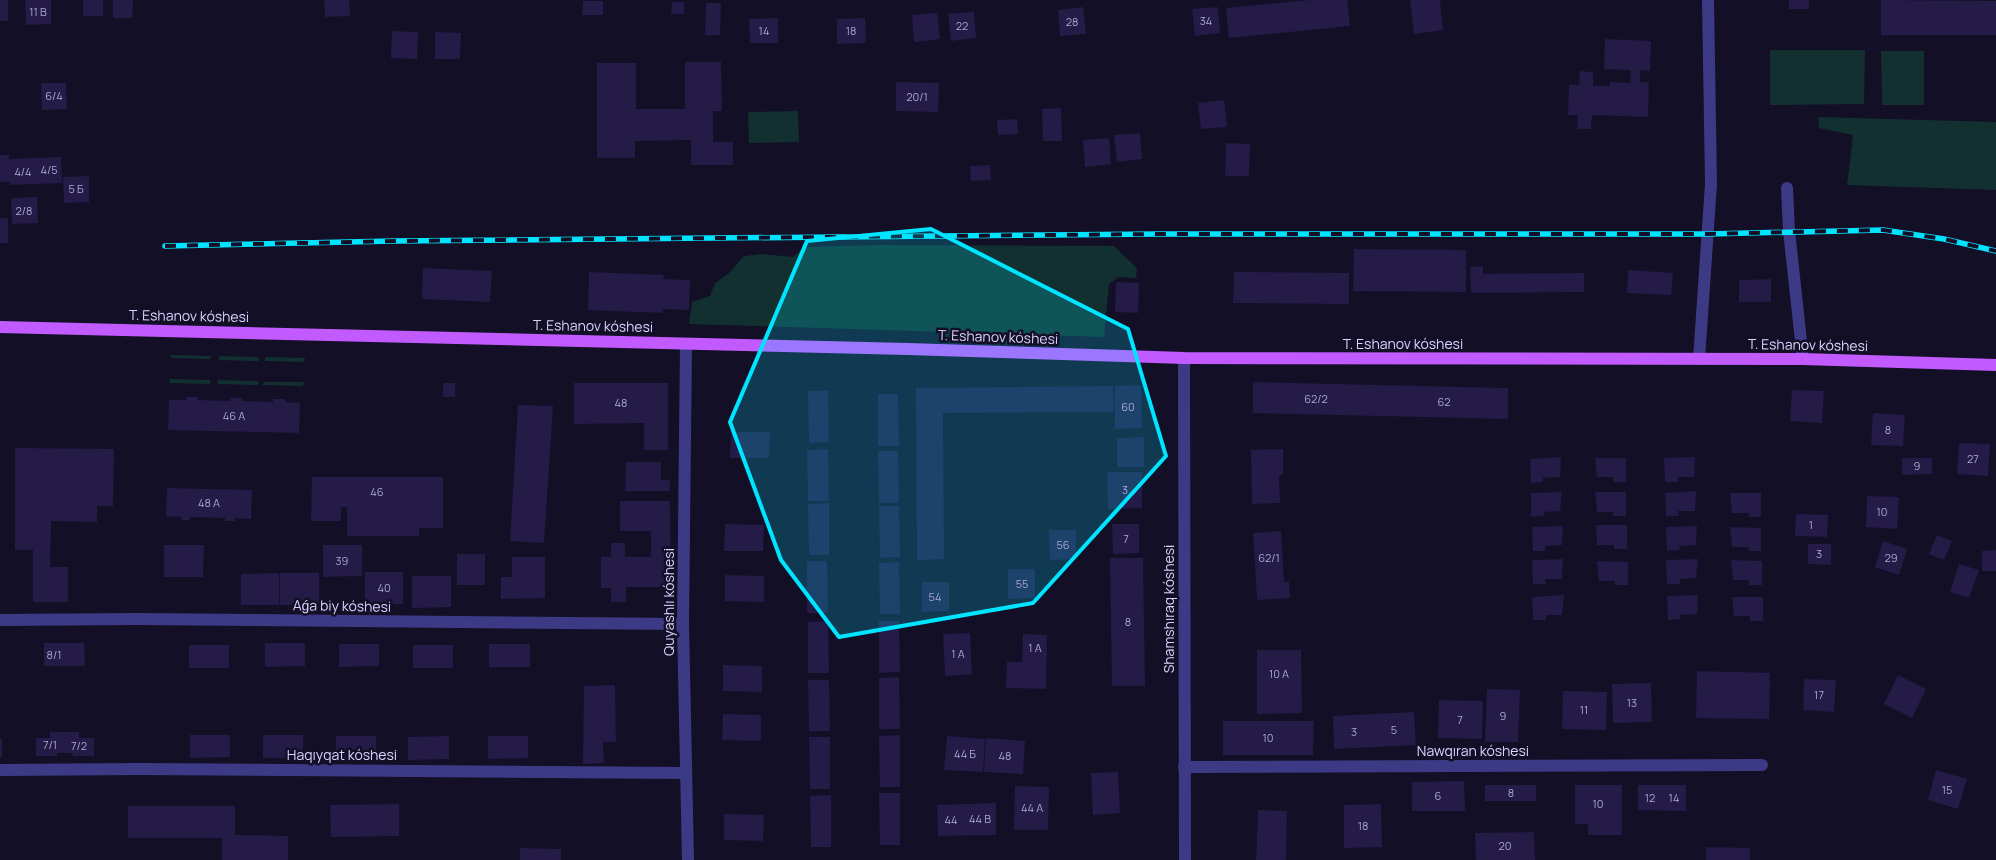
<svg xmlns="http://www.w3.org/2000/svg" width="1996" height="860" font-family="Manrope,sans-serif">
  <rect width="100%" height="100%" fill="#130f26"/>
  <g fill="#12302f">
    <path d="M 1770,50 L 1865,50 L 1864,104 L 1770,105 Z"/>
    <path d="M 1881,51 L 1924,51 L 1924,105 L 1882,105 Z"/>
    <path d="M 798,111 L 799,142 L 749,143 L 748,112 Z"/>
    <path d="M 1818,117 L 1996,122 L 1996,190 L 1847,185 L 1853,135 L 1819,128 Z"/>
    <path d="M 877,245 L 1114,246 L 1137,268 L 1136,278 L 1119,277 L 1109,284 L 1104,337 L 689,324 L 692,302 L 710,296 L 715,283 L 729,273 L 744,256 L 762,254 L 793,257 L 804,247 Z"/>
    <path d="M 171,355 L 211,356 L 211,359 L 171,358 Z"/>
    <path d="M 219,356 L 259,357 L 258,361 L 219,360 Z"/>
    <path d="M 265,357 L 305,358 L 304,362 L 265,361 Z"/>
    <path d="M 170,379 L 210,380 L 210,384 L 170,383 Z"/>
    <path d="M 218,380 L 258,381 L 258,385 L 218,384 Z"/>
    <path d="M 264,382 L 304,382 L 303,386 L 263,385 Z"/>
  </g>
  <g fill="#241b47">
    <rect x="0" y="0" width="8" height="21"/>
    <path d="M 25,0 L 51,0 L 51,24 L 26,25 Z"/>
    <rect x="83" y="0" width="20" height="16"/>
    <path d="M 113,0 L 133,0 L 132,18 L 113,18 Z"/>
    <path d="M 324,0 L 349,0 L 350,16 L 325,17 Z"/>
    <path d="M 1310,0 L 1347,0 L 1350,26 L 1229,38 L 1226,8 Z"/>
    <path d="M 1410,0 L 1440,0 L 1443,30 L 1414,34 Z"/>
    <rect x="1789" y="0" width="20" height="9"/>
    <path d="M 1881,0 L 1996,1 L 1996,35 L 1881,35 Z"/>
    <path d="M 583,1 L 603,1 L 603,15 L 582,15 Z"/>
    <path d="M 672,2 L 684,2 L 684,14 L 671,14 Z"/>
    <path d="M 706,3 L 721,3 L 720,35 L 705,35 Z"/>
    <path d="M 1083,7 L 1086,34 L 1060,36 L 1058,10 Z"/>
    <path d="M 1218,7 L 1220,33 L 1195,36 L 1192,9 Z"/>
    <path d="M 974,12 L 976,38 L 951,41 L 948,14 Z"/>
    <path d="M 937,13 L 940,39 L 914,42 L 912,15 Z"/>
    <path d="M 778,18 L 778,43 L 750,43 L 749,19 Z"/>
    <path d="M 865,18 L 866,43 L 837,44 L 837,19 Z"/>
    <path d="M 392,31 L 418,32 L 417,59 L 391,58 Z"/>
    <path d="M 435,32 L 461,33 L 460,59 L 435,59 Z"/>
    <path d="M 1605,39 L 1651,41 L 1650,71 L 1640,70 L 1640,82 L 1649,82 L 1648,117 L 1592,115 L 1591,129 L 1577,129 L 1578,115 L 1568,115 L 1569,85 L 1579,85 L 1580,71 L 1593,72 L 1593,86 L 1610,86 L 1610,82 L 1630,83 L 1631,70 L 1604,69 Z"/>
    <path d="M 685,62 L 721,62 L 722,111 L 713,111 L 713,142 L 733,142 L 733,165 L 691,165 L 691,140 L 635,141 L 635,158 L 597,158 L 597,63 L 636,63 L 636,109 L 685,109 Z"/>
    <path d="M 896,82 L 939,83 L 938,112 L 896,111 Z"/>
    <path d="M 41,83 L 66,83 L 67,109 L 42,110 Z"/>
    <path d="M 1224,100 L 1227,127 L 1201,129 L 1198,103 Z"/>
    <path d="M 1061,108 L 1062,141 L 1043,141 L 1042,109 Z"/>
    <path d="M 1017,119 L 1018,134 L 998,135 L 997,120 Z"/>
    <path d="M 1140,133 L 1142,159 L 1117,162 L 1114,135 Z"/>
    <path d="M 1109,138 L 1111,164 L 1085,167 L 1083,140 Z"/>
    <path d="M 1226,143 L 1250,144 L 1249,176 L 1225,176 Z"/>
    <path d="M 0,155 L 9,155 L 9,159 L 61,157 L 62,183 L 10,185 L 10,182 L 0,182 Z"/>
    <path d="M 990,165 L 991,180 L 971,181 L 970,166 Z"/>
    <path d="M 89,176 L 89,202 L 64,203 L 63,177 Z"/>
    <path d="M 37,197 L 38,223 L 12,224 L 11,198 Z"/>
    <rect x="0" y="218" width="8" height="25"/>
    <path d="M 1354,249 L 1466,250 L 1466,292 L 1353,291 Z"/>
    <path d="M 1483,266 L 1483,274 L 1584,273 L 1584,292 L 1471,293 L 1470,267 Z"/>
    <path d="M 423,268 L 492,271 L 490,302 L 422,299 Z"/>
    <path d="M 1628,270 L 1673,273 L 1671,295 L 1627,293 Z"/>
    <path d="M 589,272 L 664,275 L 663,279 L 690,280 L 689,310 L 663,309 L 662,313 L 588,310 Z"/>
    <path d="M 1234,272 L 1349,273 L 1349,304 L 1233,303 Z"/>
    <path d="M 1771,279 L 1771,302 L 1739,302 L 1739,280 Z"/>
    <path d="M 1116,282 L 1139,283 L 1138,313 L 1115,312 Z"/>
    <path d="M 1253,382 L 1508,388 L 1508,419 L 1380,416 L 1381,403 L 1380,416 L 1253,413 Z"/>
    <rect x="443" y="383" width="12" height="14"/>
    <path d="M 574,383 L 668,383 L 668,450 L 644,450 L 644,423 L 574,424 Z"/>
    <path d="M 1141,385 L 1142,428 L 1115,429 L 1115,386 Z"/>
    <path d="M 1113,386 L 1114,412 L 943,413 L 944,559 L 917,560 L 916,388 Z"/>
    <path d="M 1792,390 L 1824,391 L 1822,423 L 1790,421 Z"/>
    <path d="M 808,391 L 828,391 L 829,442 L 809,443 Z"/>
    <path d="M 878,394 L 898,394 L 899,446 L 878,446 Z"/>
    <path d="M 186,397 L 198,397 L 198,400 L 230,401 L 231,398 L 242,398 L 242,401 L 273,402 L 273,399 L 285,399 L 285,402 L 300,403 L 299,433 L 168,430 L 169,400 L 186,400 Z"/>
    <path d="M 518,405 L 553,406 L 544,543 L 510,541 Z"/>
    <path d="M 1873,413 L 1905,415 L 1903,446 L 1871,445 Z"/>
    <path d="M 731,432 L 770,432 L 769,458 L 730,458 Z"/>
    <path d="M 1144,437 L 1144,467 L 1117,467 L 1117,438 Z"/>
    <path d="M 1959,443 L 1990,444 L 1988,476 L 1957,474 Z"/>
    <path d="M 15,448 L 114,449 L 113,506 L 97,506 L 97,522 L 51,521 L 50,567 L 68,567 L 68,602 L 33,602 L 33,550 L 15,550 Z"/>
    <path d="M 828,449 L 829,501 L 808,501 L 807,450 Z"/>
    <path d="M 1283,449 L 1283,475 L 1279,475 L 1280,503 L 1252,504 L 1251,450 Z"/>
    <path d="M 878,451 L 898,451 L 899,503 L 879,503 Z"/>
    <path d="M 1561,457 L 1560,477 L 1543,478 L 1543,482 L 1531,483 L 1530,459 Z"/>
    <path d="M 1695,457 L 1694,477 L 1678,477 L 1678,482 L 1665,482 L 1664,458 Z"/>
    <path d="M 1595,458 L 1626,458 L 1626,482 L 1613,482 L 1613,477 L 1597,477 Z"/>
    <path d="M 1902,458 L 1932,458 L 1932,474 L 1902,475 Z"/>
    <path d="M 626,462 L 661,462 L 661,480 L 670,480 L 670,491 L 625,491 Z"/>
    <path d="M 1107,472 L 1142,472 L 1142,508 L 1108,509 Z"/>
    <path d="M 312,477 L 443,477 L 443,528 L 419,528 L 419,536 L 347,536 L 347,507 L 341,507 L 341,521 L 311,521 Z"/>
    <path d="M 167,488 L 252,490 L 251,519 L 235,518 L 235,521 L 225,521 L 225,518 L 190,517 L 190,520 L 181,520 L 181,517 L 166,516 Z"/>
    <path d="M 1696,491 L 1695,511 L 1678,511 L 1679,516 L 1666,516 L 1665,493 Z"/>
    <path d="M 1562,492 L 1560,511 L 1544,512 L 1544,516 L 1531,517 L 1531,493 Z"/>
    <path d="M 1595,492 L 1626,492 L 1626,516 L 1613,516 L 1613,512 L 1597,512 Z"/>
    <path d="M 1730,493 L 1761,493 L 1761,517 L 1749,517 L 1749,513 L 1732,513 Z"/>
    <path d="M 1867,496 L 1899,497 L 1897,529 L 1866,527 Z"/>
    <path d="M 620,501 L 670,501 L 671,587 L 626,587 L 626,602 L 611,602 L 611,588 L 601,588 L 601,557 L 611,557 L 611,543 L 625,543 L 625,557 L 651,557 L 651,531 L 620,531 Z"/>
    <path d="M 829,503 L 829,555 L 809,555 L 808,504 Z"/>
    <path d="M 879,506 L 899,506 L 900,557 L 880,558 Z"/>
    <path d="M 1796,514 L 1828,515 L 1827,537 L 1795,536 Z"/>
    <path d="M 725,524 L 764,525 L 763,551 L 724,551 Z"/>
    <path d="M 1112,524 L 1139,524 L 1139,553 L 1113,554 Z"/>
    <path d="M 1596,525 L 1627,525 L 1627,549 L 1614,549 L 1614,545 L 1597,545 Z"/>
    <path d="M 1563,526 L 1562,545 L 1545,546 L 1545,551 L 1533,551 L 1532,527 Z"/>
    <path d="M 1697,526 L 1696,545 L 1679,546 L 1680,550 L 1667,551 L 1666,527 Z"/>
    <path d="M 1730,527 L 1761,528 L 1761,551 L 1749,551 L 1749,547 L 1732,547 Z"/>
    <path d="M 1049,530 L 1076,530 L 1076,559 L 1050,560 Z"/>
    <path d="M 1281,531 L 1284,582 L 1289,582 L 1290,598 L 1257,600 L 1253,533 Z"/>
    <path d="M 1937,535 L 1952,541 L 1944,560 L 1929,554 Z"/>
    <path d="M 1883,541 L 1907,549 L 1899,575 L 1875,567 Z"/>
    <path d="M 1808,544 L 1831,544 L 1831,565 L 1808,564 Z"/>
    <path d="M 164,545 L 204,545 L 203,577 L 164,577 Z"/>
    <path d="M 323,545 L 362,545 L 362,576 L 323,577 Z"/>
    <path d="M 1996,550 L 1996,571 L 1982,571 L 1982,551 Z"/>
    <rect x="457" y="554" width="28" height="31"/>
    <path d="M 512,557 L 545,557 L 545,598 L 501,599 L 501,577 L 512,577 Z"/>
    <path d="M 1110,558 L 1143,558 L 1145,686 L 1112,686 Z"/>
    <path d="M 1563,559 L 1562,579 L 1545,579 L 1546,584 L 1533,584 L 1532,560 Z"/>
    <path d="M 1698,559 L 1696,578 L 1680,579 L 1680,584 L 1667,584 L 1666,560 Z"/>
    <path d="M 1731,560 L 1762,561 L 1762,585 L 1749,585 L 1749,580 L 1733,580 Z"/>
    <path d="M 807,561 L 827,561 L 828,613 L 807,613 Z"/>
    <path d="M 1597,561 L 1628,562 L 1628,585 L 1615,585 L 1615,581 L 1599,581 Z"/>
    <path d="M 899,562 L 900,614 L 880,614 L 879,563 Z"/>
    <path d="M 1959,564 L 1979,570 L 1969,598 L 1950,592 Z"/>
    <path d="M 1008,569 L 1035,569 L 1035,598 L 1008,599 Z"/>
    <rect x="365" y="572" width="38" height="32"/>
    <path d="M 279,573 L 279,605 L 241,605 L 241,574 Z"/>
    <rect x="280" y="573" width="39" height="32"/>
    <path d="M 725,575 L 764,576 L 764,602 L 725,601 Z"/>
    <path d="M 412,576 L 451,576 L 451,607 L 412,608 Z"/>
    <path d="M 922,582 L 949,582 L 949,611 L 922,612 Z"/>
    <path d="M 1564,595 L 1562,615 L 1546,615 L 1546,620 L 1533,620 L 1532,597 Z"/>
    <path d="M 1698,595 L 1697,614 L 1680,615 L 1680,619 L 1668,620 L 1667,596 Z"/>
    <path d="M 1732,597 L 1763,597 L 1763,621 L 1750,621 L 1750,616 L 1734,616 Z"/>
    <path d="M 828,621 L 829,673 L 808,673 L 808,622 Z"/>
    <path d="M 879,621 L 899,621 L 900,672 L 879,673 Z"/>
    <path d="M 970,633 L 972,674 L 945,676 L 943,634 Z"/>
    <path d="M 1023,634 L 1047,635 L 1046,689 L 1006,688 L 1007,662 L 1022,662 Z"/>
    <path d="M 44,643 L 84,643 L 85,666 L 44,666 Z"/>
    <path d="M 265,643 L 305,643 L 305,666 L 265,667 Z"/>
    <path d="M 339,644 L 379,644 L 379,666 L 339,667 Z"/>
    <rect x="489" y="644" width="41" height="23"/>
    <rect x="189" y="645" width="40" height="23"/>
    <rect x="413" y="645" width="40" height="23"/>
    <path d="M 1257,650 L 1301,650 L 1302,713 L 1257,714 Z"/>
    <path d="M 723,665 L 762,666 L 762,692 L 723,691 Z"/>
    <path d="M 1697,671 L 1770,673 L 1769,719 L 1696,718 Z"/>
    <path d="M 1898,675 L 1926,689 L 1912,718 L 1884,704 Z"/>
    <path d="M 899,677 L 900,729 L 879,729 L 879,678 Z"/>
    <path d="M 1804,679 L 1836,680 L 1834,712 L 1803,710 Z"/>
    <path d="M 808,680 L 829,680 L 830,731 L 809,731 Z"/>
    <path d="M 1651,683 L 1652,722 L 1613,723 L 1612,684 Z"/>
    <path d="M 615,685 L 616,742 L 603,742 L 604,763 L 583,764 L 584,686 Z"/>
    <path d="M 1487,689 L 1520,690 L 1518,742 L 1485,742 Z"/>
    <path d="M 1563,691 L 1607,692 L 1606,730 L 1562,729 Z"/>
    <path d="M 1439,700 L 1483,701 L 1482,739 L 1438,738 Z"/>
    <path d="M 1414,712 L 1416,745 L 1334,749 L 1333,716 Z"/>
    <path d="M 723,714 L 761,715 L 761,741 L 722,740 Z"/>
    <path d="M 1223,721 L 1314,721 L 1313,755 L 1223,755 Z"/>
    <path d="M 50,732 L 79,732 L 79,738 L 94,738 L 94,756 L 73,756 L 72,753 L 57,753 L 57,756 L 36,756 L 36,738 L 50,738 Z"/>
    <path d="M 190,735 L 230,735 L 230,757 L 190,758 Z"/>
    <rect x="263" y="735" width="40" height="23"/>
    <path d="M 900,735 L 900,787 L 880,787 L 879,736 Z"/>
    <rect x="336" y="736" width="40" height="23"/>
    <path d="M 449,736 L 449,759 L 408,760 L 408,737 Z"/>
    <path d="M 488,736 L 528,736 L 528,758 L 488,759 Z"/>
    <path d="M 947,736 L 985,739 L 983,772 L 944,770 Z"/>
    <path d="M 809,737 L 830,737 L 830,789 L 810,789 Z"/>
    <path d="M 986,738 L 1025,741 L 1023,774 L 984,772 Z"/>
    <rect x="0" y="739" width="2" height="18"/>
    <path d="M 1936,770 L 1967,779 L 1958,809 L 1928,800 Z"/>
    <path d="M 1118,772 L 1120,813 L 1093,815 L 1091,773 Z"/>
    <path d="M 1464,781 L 1465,811 L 1412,811 L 1412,782 Z"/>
    <rect x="1485" y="785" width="51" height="16"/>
    <path d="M 1575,785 L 1622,785 L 1622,835 L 1588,835 L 1588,824 L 1575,824 Z"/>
    <path d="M 1638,785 L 1686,785 L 1686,811 L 1638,810 Z"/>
    <path d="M 1015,786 L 1049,787 L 1048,830 L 1014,830 Z"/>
    <path d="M 879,793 L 900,793 L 900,845 L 880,845 Z"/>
    <path d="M 831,795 L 831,847 L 811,847 L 810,796 Z"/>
    <path d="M 996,803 L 996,835 L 938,836 L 937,805 Z"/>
    <path d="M 399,804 L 399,836 L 331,837 L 330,805 Z"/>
    <path d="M 1381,804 L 1382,847 L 1344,848 L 1344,805 Z"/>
    <path d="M 128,806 L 235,806 L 235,835 L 288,836 L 288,860 L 222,860 L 222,838 L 128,838 Z"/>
    <path d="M 1258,810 L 1287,811 L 1286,860 L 1256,860 Z"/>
    <path d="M 724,814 L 764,815 L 763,841 L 724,840 Z"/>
    <path d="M 1534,832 L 1535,860 L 1476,860 L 1475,833 Z"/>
    <path d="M 1706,847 L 1750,848 L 1750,860 L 1706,860 Z"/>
    <path d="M 520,848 L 561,849 L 561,860 L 520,860 Z"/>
  </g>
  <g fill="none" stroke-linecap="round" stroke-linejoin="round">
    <g stroke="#3d3a85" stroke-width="12">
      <path d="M 1787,188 L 1789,231 L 1803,359"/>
      <path d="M 686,344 L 683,624 L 688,860"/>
      <path d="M 1184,358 L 1185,860"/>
      <path d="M 1699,359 L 1711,184 L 1708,0"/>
      <path d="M 0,620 L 137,619 L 683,624"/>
      <path d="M 1184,767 L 1762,765"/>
      <path d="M 0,770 L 139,769 L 685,773"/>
    </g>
    <path stroke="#c25bff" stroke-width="12" d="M 0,327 L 908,349 L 1184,358 L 1803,359 L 1996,365"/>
    <g stroke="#00e5ff" stroke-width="5.5">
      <path id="rail" d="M 165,246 L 394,241 L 1159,234 L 1707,234 L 1883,230 L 1944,239 L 1996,251"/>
    </g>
    <use href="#rail" stroke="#130f26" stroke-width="4" stroke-dasharray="11" stroke-linecap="butt"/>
  </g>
  <path fill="#00e5ff" fill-opacity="0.2" stroke="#00e5ff" stroke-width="4" stroke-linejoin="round" d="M 931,229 L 1128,329 L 1166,456 L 1033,603 L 839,637 L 781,560 L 730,422 L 807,241 Z"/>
  <g text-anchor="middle" stroke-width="5" stroke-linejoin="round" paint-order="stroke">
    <g font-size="11" fill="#aca6d1">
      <text x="38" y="16">11 В</text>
      <text x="1206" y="25">34</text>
      <text x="1072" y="26">28</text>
      <text x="962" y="30">22</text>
      <text x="764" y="35">14</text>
      <text x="851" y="35">18</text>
      <text x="54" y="100">6/4</text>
      <text x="917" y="101">20/1</text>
      <text x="49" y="174">4/5</text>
      <text x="23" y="176">4/4</text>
      <text x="76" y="193">5 Б</text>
      <text x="24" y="215">2/8</text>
      <text x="1316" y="403">62/2</text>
      <text x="1444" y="406">62</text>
      <text x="621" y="407">48</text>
      <text x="1128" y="411">60</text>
      <text x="234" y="420">46 А</text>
      <text x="1888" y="434">8</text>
      <text x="1973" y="463">27</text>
      <text x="1917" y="470">9</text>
      <text x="1125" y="494">3</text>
      <text x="377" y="496">46</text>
      <text x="209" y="507">48 А</text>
      <text x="1882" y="516">10</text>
      <text x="1811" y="529">1</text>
      <text x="1126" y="543">7</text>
      <text x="1063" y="549">56</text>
      <text x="1819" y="558">3</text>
      <text x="1269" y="562">62/1</text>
      <text x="1891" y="562">29</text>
      <text x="342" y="565">39</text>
      <text x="1022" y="588">55</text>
      <text x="384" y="592">40</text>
      <text x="935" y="601">54</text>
      <text x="1128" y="626">8</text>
      <text x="1035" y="652">1 А</text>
      <text x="958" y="658">1 А</text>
      <text x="54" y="659">8/1</text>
      <text x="1279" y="678">10 А</text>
      <text x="1819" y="699">17</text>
      <text x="1632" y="707">13</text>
      <text x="1584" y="714">11</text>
      <text x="1503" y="720">9</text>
      <text x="1460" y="724">7</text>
      <text x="1394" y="734">5</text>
      <text x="1354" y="736">3</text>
      <text x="1268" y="742">10</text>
      <text x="50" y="749">7/1</text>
      <text x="79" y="750">7/2</text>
      <text x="965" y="758">44 Б</text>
      <text x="1005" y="760">48</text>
      <text x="1947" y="794">15</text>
      <text x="1511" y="797">8</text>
      <text x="1438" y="800">6</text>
      <text x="1650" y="802">12</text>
      <text x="1674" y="802">14</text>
      <text x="1598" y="808">10</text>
      <text x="1032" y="812">44 А</text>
      <text x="980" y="823">44 В</text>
      <text x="951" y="824">44</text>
      <text x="1363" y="830">18</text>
      <text x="1505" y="850">20</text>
    </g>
    <g font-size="14" fill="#d9d4ff" stroke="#130f26">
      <text transform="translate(189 316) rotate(1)" y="5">T. Eshanov kóshesi</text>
      <text transform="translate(593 326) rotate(1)" y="5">T. Eshanov kóshesi</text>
      <text transform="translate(998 337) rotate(2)" y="5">T. Eshanov kóshesi</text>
      <text x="1403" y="349">T. Eshanov kóshesi</text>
      <text transform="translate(1808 345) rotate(1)" y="5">T. Eshanov kóshesi</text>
      <text transform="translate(669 602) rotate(-90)" y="5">Quyashlı kóshesi</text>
      <text transform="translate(342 606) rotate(1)" y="5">Aǵa biy kóshesi</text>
      <text transform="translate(1169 609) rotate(-90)" y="5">Shamshıraq kóshesi</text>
      <text x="1473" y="756">Nawqıran kóshesi</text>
      <text x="342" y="760">Haqıyqat kóshesi</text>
    </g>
  </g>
</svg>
